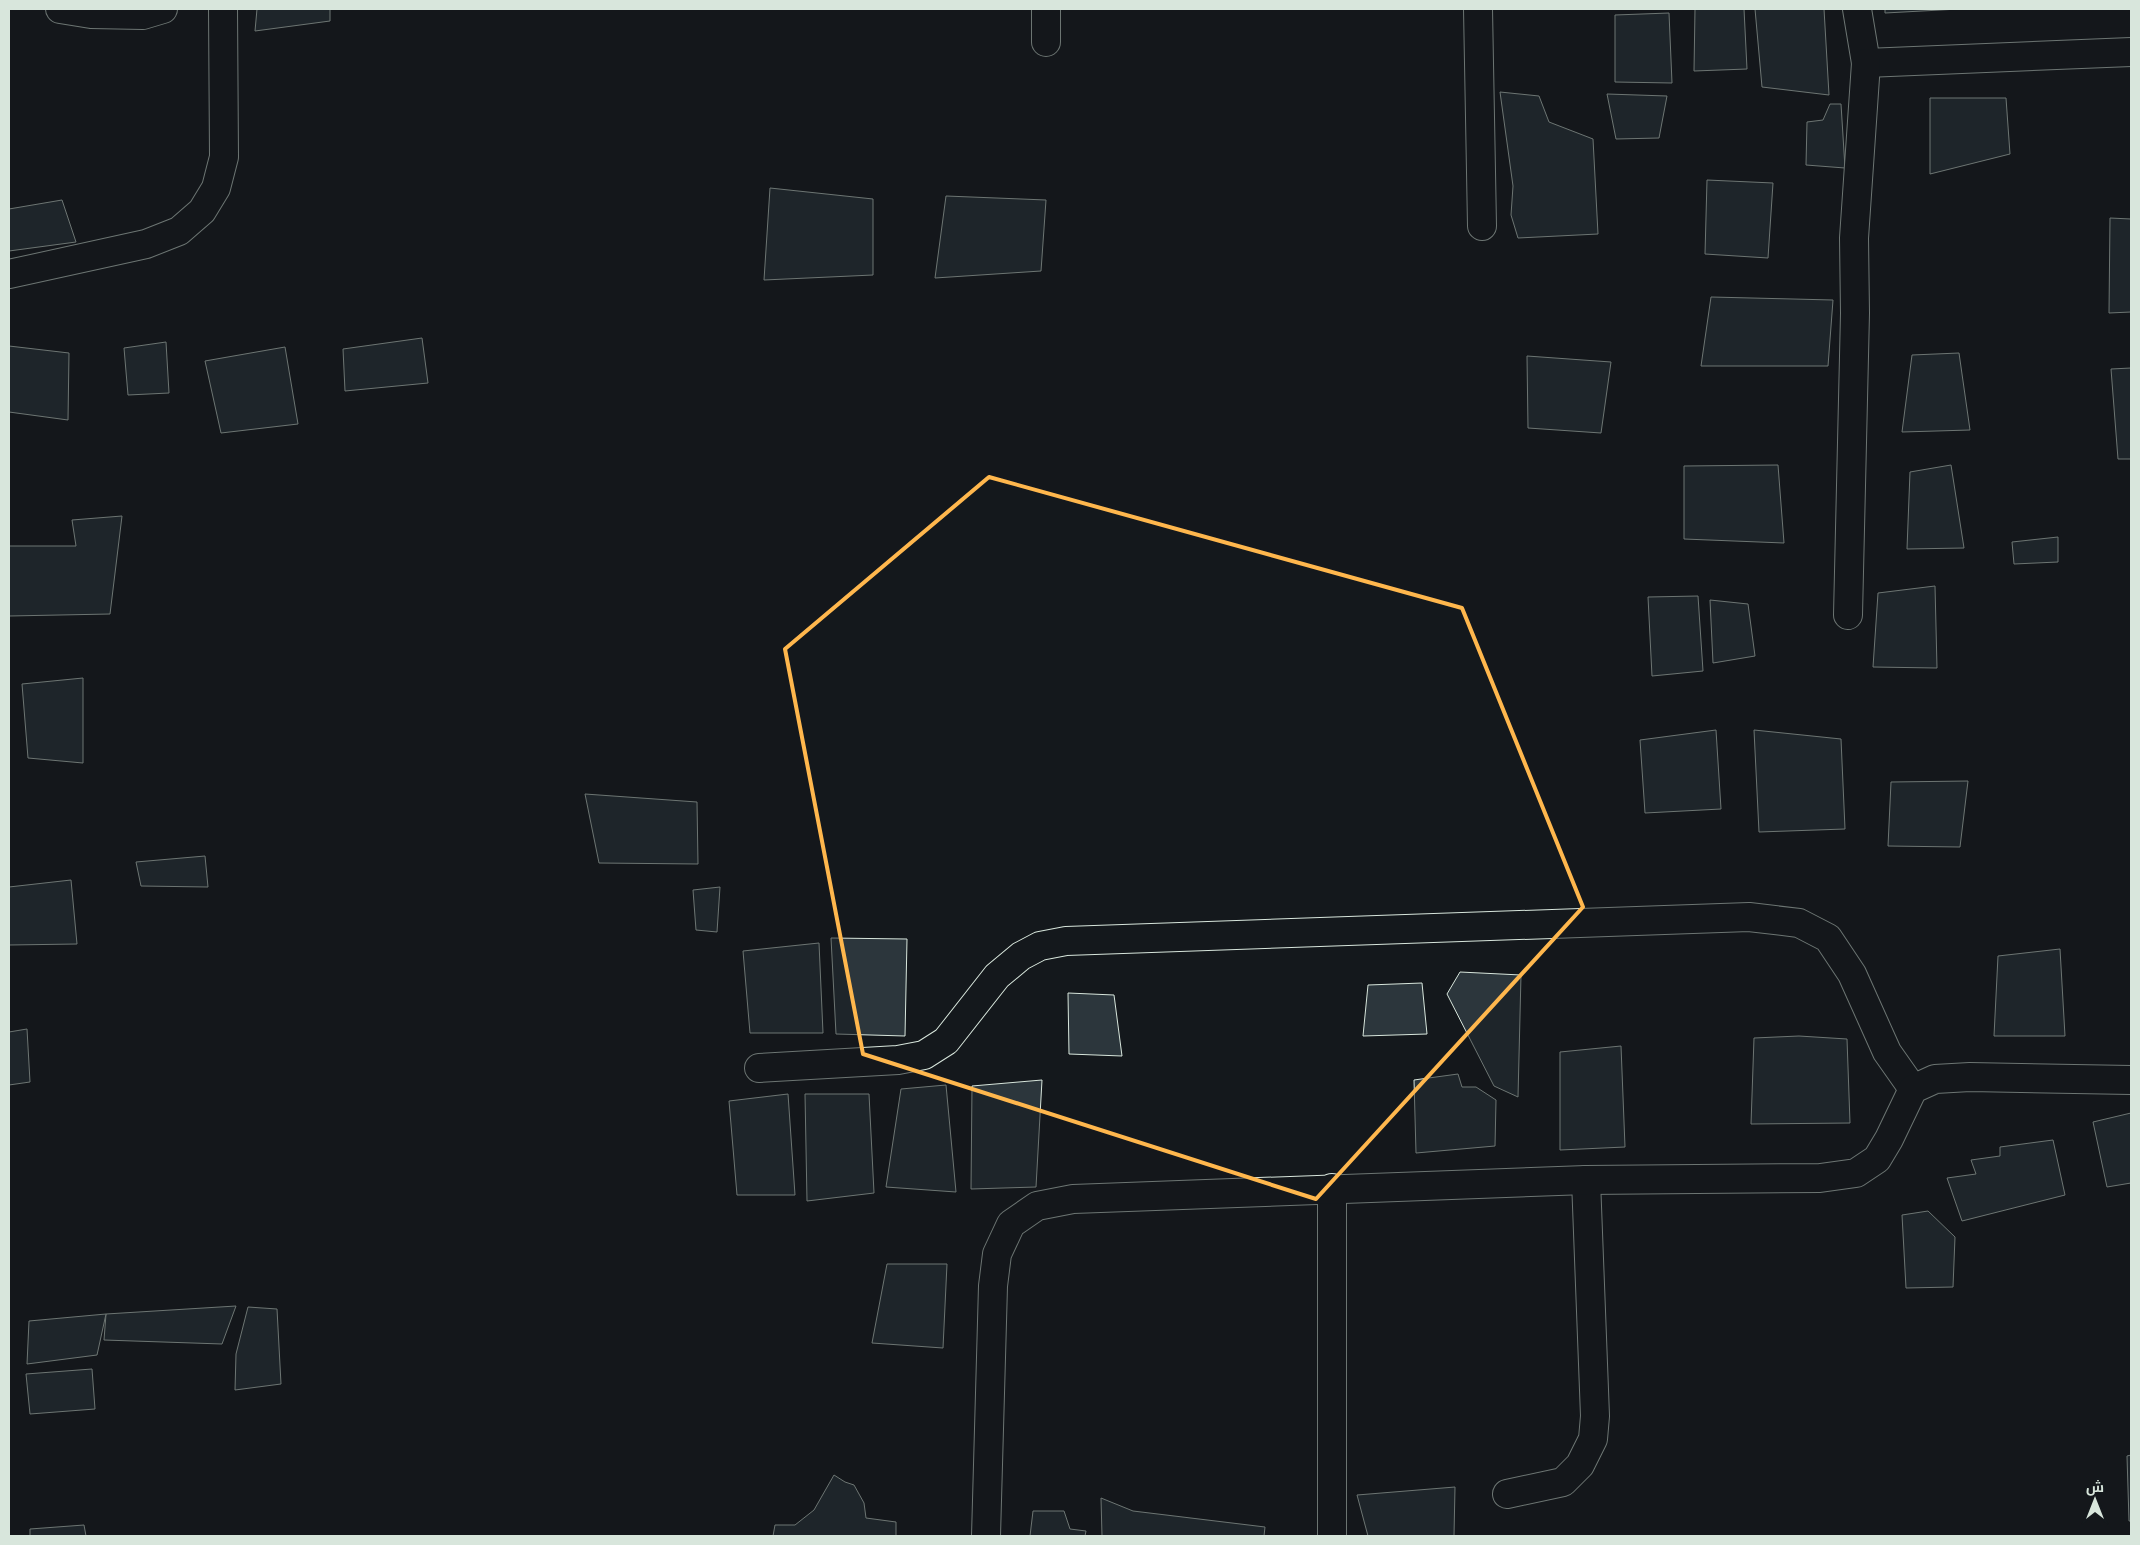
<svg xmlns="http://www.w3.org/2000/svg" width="2140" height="1545" font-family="'Public Sans',Cairo,sans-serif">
  <rect width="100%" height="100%" fill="#14181c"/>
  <g fill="#2c363c" stroke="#d8e6dc">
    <path d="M 257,9 L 330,9 L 330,21 L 255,31 Z"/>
    <path d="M 1695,9 L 1744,9 L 1747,69 L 1694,71 Z"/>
    <path d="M 1755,9 L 1824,9 L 1829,95 L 1762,87 Z"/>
    <path d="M 1885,9 L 1959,9 L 1885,13 Z"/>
    <path d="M 1669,13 L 1672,83 L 1615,82 L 1615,15 Z"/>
    <path d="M 1500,92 L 1539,96 L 1549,122 L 1593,139 L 1598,234 L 1518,238 L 1511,215 L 1513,186 Z"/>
    <path d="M 1607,94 L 1667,96 L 1659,138 L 1616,139 Z"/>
    <path d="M 1930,98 L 2006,98 L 2010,154 L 1930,174 Z"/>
    <path d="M 1830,104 L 1841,104 L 1845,168 L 1806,165 L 1807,122 L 1823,120 Z"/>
    <path d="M 1707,180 L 1773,183 L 1768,258 L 1705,254 Z"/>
    <path d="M 770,188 L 873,199 L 873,275 L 764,280 Z"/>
    <path d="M 946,196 L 1046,200 L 1041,271 L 935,278 Z"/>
    <path d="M 62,200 L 76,242 L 9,251 L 9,209 Z"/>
    <path d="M 2110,218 L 2131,219 L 2131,312 L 2109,313 Z"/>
    <path d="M 1711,297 L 1833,300 L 1828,366 L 1701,366 Z"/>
    <path d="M 422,338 L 428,383 L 345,391 L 343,349 Z"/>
    <path d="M 166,342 L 169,393 L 128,395 L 124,348 Z"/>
    <path d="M 9,346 L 69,353 L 68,420 L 9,412 Z"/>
    <path d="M 285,347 L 298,424 L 221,433 L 205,361 Z"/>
    <path d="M 1959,353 L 1970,430 L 1902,432 L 1912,355 Z"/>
    <path d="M 1527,356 L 1611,362 L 1601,433 L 1528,428 Z"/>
    <path d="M 2131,368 L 2131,459 L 2118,459 L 2111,369 Z"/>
    <path d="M 1778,465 L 1784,543 L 1684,539 L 1684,466 Z"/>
    <path d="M 1951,465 L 1964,548 L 1907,549 L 1910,472 Z"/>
    <path d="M 122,516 L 110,614 L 9,616 L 9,546 L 76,546 L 72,520 Z"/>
    <path d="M 2058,537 L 2058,562 L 2014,564 L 2012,542 Z"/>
    <path d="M 1935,586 L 1937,668 L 1873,667 L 1878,593 Z"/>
    <path d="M 1698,596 L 1703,671 L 1652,676 L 1648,597 Z"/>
    <path d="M 1710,600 L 1748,604 L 1755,656 L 1713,663 Z"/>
    <path d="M 83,678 L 83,763 L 28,758 L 22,684 Z"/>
    <path d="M 1716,730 L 1721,809 L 1645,813 L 1640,740 Z"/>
    <path d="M 1754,730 L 1841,739 L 1845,829 L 1759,832 Z"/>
    <path d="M 1968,781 L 1960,847 L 1888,846 L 1891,782 Z"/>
    <path d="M 585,794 L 697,802 L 698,864 L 599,863 Z"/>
    <path d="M 205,856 L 208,887 L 141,886 L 136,862 Z"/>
    <path d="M 71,880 L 77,944 L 9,945 L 9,887 Z"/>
    <path d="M 720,887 L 717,932 L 696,930 L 693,890 Z"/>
    <path d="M 831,938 L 907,939 L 905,1036 L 836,1034 Z"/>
    <path d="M 819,943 L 823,1033 L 750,1033 L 743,951 Z"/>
    <path d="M 2060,949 L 2065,1036 L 1994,1036 L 1998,956 Z"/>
    <path d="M 1460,972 L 1521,975 L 1518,1097 L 1494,1086 L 1447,994 Z"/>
    <path d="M 1422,983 L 1427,1034 L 1363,1036 L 1368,985 Z"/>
    <path d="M 1068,993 L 1114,995 L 1122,1056 L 1069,1054 Z"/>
    <path d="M 27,1029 L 30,1082 L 9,1085 L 9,1032 Z"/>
    <path d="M 1799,1036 L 1847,1039 L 1850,1123 L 1751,1124 L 1754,1038 Z"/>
    <path d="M 1621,1046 L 1625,1147 L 1560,1150 L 1560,1052 Z"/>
    <path d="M 1458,1074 L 1462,1087 L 1476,1087 L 1496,1100 L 1495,1146 L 1416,1153 L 1414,1080 Z"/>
    <path d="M 1042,1080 L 1036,1187 L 971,1189 L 972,1086 Z"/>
    <path d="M 946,1085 L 956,1192 L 886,1187 L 901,1089 Z"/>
    <path d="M 788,1094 L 795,1195 L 737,1195 L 729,1101 Z"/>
    <path d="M 805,1094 L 869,1094 L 874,1193 L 807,1201 Z"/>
    <path d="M 2131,1113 L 2131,1183 L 2107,1187 L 2093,1122 Z"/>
    <path d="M 2053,1140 L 2065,1195 L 1962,1221 L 1947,1178 L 1976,1174 L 1971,1160 L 2000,1156 L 2000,1147 Z"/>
    <path d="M 1928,1211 L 1955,1237 L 1953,1287 L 1906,1288 L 1902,1215 Z"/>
    <path d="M 887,1264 L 947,1264 L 943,1348 L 872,1343 Z"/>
    <path d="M 236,1306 L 222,1344 L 104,1340 L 106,1314 Z"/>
    <path d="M 248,1307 L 277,1309 L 281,1384 L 235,1390 L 236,1354 Z"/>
    <path d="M 106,1314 L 97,1355 L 27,1364 L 29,1321 Z"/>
    <path d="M 92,1369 L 95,1409 L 30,1414 L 26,1374 Z"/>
    <path d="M 2131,1455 L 2131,1521 L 2129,1521 L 2127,1456 Z"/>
    <path d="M 834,1475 L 845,1482 L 854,1485 L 864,1503 L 866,1518 L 896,1522 L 896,1536 L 773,1536 L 775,1525 L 795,1525 L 814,1510 Z"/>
    <path d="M 1455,1487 L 1454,1536 L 1368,1536 L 1357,1495 Z"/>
    <path d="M 1101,1498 L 1133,1511 L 1265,1527 L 1264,1536 L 1102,1536 Z"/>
    <path d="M 1033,1511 L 1064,1511 L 1070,1529 L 1086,1531 L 1085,1536 L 1030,1536 Z"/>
    <path d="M 84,1525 L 86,1536 L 30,1536 L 30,1529 Z"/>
  </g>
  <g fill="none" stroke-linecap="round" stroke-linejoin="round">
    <g stroke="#d8e6dc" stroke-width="30">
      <g id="minor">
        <path d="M 60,9 L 91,14 L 143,15 L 163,9"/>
        <path d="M 1046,9 L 1046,42"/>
        <path d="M 1478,9 L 1482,226"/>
        <path d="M 1857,9 L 1866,63 L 2131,52"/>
        <path d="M 9,274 L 146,244 L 179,231 L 202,211 L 216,188 L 224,157 L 223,9"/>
        <path d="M 1848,615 L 1855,313 L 1854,238 L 1866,63"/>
        <path d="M 759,1068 L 898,1060 L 924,1055 L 946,1041 L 997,976 L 1021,956 L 1040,946 L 1066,941 L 1749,917 L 1799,923 L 1828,938 L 1852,974 L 1887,1052 L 1913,1089"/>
        <path d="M 1332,1188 L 1332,1536"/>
        <path d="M 1507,1494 L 1563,1482 L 1580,1465 L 1593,1439 L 1595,1416 L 1586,1180"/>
        <path d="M 986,1536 L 993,1286 L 997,1254 L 1011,1224 L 1037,1206 L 1073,1199 L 1586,1180 L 1820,1178 L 1856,1173 L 1877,1159 L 1889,1139 L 1913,1089 L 1935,1079 L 1970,1077 L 2131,1080"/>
      </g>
    </g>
    <use href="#minor" stroke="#14181c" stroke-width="28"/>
  </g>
  <path d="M0 0H2140V1545H0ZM 989,477 L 1462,608 L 1583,907 L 1316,1199 L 863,1054 L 785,649 Z" fill="#14181c" fill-opacity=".55" fill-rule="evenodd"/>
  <path fill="none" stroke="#ffb74d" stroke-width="4" stroke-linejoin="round" d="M 989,477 L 1462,608 L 1583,907 L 1316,1199 L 863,1054 L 785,649 Z"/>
  <rect width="2140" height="1545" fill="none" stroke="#d8e6dc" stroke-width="20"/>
  <g transform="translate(2095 1500)" stroke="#14181c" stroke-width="4" paint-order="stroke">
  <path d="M0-4L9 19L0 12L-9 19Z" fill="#d8e6dc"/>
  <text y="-8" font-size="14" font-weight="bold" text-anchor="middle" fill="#d8e6dc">ش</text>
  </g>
</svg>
